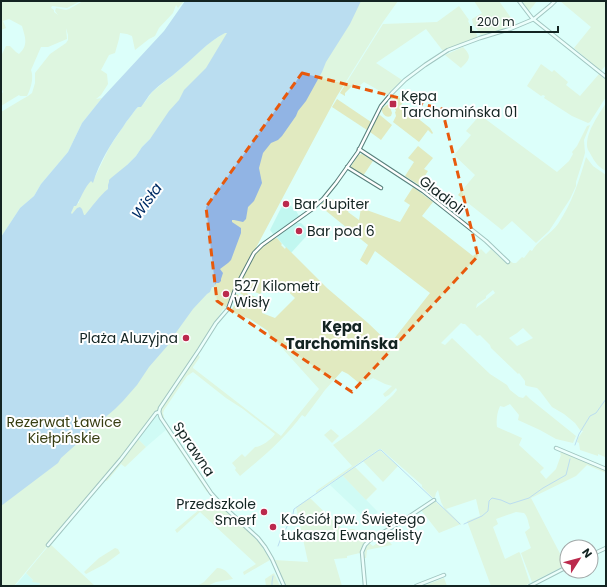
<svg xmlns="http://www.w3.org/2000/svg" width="607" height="587" font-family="Poppins,sans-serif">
  <rect width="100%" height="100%" fill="#dcfffa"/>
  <g fill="#c1f7f0">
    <path d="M 285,200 L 294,209 L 295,209 L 299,216 L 274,235 L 270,230 Z"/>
    <path d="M 296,223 L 301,223 L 310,232 L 291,253 L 277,238 L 278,236 Z"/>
    <path d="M 158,413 L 159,416 L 167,429 L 146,447 L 138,439 L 156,414 Z"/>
    <path d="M 342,475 L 378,512 L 368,521 L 330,485 Z"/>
    <path d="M 26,573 L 33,580 L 40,583 L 39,586 L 15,586 Z"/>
  </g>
  <g fill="#e1eac0" fill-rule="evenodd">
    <path d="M 1,1 L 81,1 L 67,8 L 52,6 L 51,8 L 54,10 L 54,12 L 58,15 L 55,11 L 56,8 L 66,10 L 69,9 L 83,1 L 183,2 L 178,8 L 176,5 L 173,13 L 159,28 L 155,36 L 149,39 L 135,50 L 132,36 L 127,34 L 120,33 L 119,39 L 115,53 L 109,55 L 101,70 L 107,74 L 108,84 L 101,95 L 96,99 L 102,98 L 82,123 L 68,152 L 41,184 L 34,196 L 20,208 L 1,237 L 1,112 L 21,100 L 28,96 L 32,93 L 35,83 L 35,73 L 50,54 L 66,43 L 68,40 L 68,35 L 66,28 L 67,39 L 48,47 L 41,47 L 31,70 C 34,78 31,88 27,96 L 20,96 L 19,95 L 1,106 L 1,94 L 3,92 L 1,87 L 1,56 L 6,46 L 10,46 L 16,52 L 19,54 C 29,45 25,37 22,26 L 9,19 L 3,21 L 6,28 L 1,30 Z"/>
    <path d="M 247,1 L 398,1 L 383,22 L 337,96 L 234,289 L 225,309 L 223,309 L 204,342 L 166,398 L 136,440 L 14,586 L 1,586 L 1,402 L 21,385 Z"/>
    <path d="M 474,1 L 499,1 L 516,25 L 510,27 L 509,26 L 506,27 L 506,29 L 481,35 L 473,24 L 472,19 L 482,13 Z"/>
    <path d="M 521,1 L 537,1 L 529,11 Z"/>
    <path d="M 560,1 L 606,1 L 606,65 L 601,71 L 574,48 L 591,27 Z"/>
    <path d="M 459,6 L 469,20 L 468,21 L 470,25 L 477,35 L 477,37 L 443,51 L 426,29 L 376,63 L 402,80 L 387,95 L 364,82 L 358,87 L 356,87 L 355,84 L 354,84 L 345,93 L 345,96 L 340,93 L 383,24 L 437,22 Z"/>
    <path d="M 229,30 L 217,55 L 165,124 L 142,147 L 136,156 L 127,165 L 123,197 L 70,224 L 71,213 L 74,204 L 79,203 L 80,197 L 83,192 L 82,188 L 95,177 L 109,148 L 124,125 L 136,109 L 145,102 L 152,92 L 179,70 L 209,43 Z"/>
    <path d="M 463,47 C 473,57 469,60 461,68 L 445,55 Z"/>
    <path d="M 541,64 L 552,72 L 554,70 L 568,82 L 566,85 L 580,96 L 599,74 L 606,80 L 606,97 L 590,122 L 588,123 L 572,116 L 544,98 L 545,96 L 543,95 L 541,96 L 527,86 Z"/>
    <path d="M 394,93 L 404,101 L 401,105 L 430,128 L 433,133 L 432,134 L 428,130 L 419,142 L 393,122 L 396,116 L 395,112 L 396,111 L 390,99 L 390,97 Z"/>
    <path d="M 337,99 L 371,122 L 367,130 L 332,107 Z"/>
    <path d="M 606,103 L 606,171 C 598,167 595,162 591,155 C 590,153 589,151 588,150 C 583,136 599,114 606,103 Z"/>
    <path d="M 389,104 L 392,113 L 391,116 C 386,119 381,113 382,108 L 383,108 L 385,106 Z"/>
    <path d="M 380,115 L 392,125 L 381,140 L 370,132 L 378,116 Z"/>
    <path d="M 480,115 L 557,172 L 569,161 L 573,154 L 572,152 L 577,146 L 587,126 L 590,125 L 584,140 L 585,153 L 583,160 L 576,182 L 576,186 L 570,199 L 549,231 L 536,243 L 512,221 L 502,230 L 458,195 L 475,175 L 454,155 L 471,135 L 466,131 Z"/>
    <path d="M 418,146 L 433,158 L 424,169 L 428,171 L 419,185 L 405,176 L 414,162 L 408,158 Z"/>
    <path d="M 362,154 L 373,161 L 363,176 L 350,168 L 358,155 Z"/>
    <path d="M 586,157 L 593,166 L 606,175 L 606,456 L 605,457 L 598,454 L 598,456 L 580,450 L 579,443 L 577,442 L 578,438 L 583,431 L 580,430 L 575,423 L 564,414 L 552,407 L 540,391 L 537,388 L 527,386 L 525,385 L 525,381 L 519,373 L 518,374 L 491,348 L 490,345 L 480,335 L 477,336 L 465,324 L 463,324 L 461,323 L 441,343 L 445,345 L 452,338 L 490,374 L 507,385 L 510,390 L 519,397 L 523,398 L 526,395 L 530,399 L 576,436 L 573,443 L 556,439 L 540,430 L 518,420 L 519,415 L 510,404 L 504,407 L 500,406 C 497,412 496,421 497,427 L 522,438 L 519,445 L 544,468 L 540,472 L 546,479 L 556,469 L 561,455 L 560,454 L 561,452 L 606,471 L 606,473 L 587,465 L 576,476 L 531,498 L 566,565 L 532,582 L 521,553 L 531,548 L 525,532 L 530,528 C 528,522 528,517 524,513 L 516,512 L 496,519 L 498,524 L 493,527 L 505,559 L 519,552 L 520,553 L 530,583 L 525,586 L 491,586 L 467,521 L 480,516 L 476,499 L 446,509 L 461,524 L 439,533 L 421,510 L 435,501 L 445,510 L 441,502 L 438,490 L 436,493 L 435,497 L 433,498 L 422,487 L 422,485 L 381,449 L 379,449 L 316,493 L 316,491 L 352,466 L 333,445 C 355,431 374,413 393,395 L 397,390 L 396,388 L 389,395 L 385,397 L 383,394 L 392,386 L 385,384 L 373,378 L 368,381 L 362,381 L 359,383 L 348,374 L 342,371 L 325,390 L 305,417 L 302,415 C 286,437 262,458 240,476 L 235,470 L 236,468 L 232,463 L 242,454 L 245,457 L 255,447 C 261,447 272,439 275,434 L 243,409 L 226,398 L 193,372 L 187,376 L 164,410 L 163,413 L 164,417 L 164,420 L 161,415 L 161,409 L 198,354 L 200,357 L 193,367 L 193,368 L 281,436 L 319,389 L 282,348 L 269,335 L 268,331 L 250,319 L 233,313 L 232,309 L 236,303 L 236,301 L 233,300 L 236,294 L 239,295 L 238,296 L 245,304 L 248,302 L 243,295 L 236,291 L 237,289 L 258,298 L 264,309 L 262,313 L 275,318 L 295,298 L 274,278 L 260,294 L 241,287 L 239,284 C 247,269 258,241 277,238 L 282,244 L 281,245 L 285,249 L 286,247 L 327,288 L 368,323 L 390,344 L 430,293 L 375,251 L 367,265 L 360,260 L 368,245 L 320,206 L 327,198 L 351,205 L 348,212 L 359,220 L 361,208 L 400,222 L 410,205 L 404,201 L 413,187 L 433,202 L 422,216 L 473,256 L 481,249 L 486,254 L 491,249 L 506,263 L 510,261 L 513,263 L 516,263 L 522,257 L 524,258 L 530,250 L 532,251 C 537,241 551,234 558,224 C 572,203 579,181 586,157 ZM 493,290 L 495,293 L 476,308 L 477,304 L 486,298 L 486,296 ZM 523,328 L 533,338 L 517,346 L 509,338 L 517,333 Z"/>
    <path d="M 167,429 L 209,491 L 207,492 L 166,430 Z"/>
    <path d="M 331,429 L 339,436 L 332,443 L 324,435 Z"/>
    <path d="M 138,439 L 146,447 L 125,467 L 121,464 L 107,481 L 105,480 Z"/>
    <path d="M 379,450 L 381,451 L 398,466 L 383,482 L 363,461 Z"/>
    <path d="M 355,467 L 377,489 L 366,500 L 342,475 Z"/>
    <path d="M 213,498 C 232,518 258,534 270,560 L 244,575 L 243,572 L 256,564 L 200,512 L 177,533 L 175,530 Z"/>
    <path d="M 310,498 L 345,532 L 350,529 L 354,529 L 367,541 L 364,544 L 360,553 L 347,556 L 347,558 L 334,559 L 342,586 L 285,586 L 274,560 L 308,562 L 296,507 Z"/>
    <path d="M 386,537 L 392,545 L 367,550 L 366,558 L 364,558 L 365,549 L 369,543 L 373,546 Z"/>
    <path d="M 50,544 L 95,586 L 39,586 L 40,583 L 32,582 L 33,580 L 26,573 Z"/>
    <path d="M 115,548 L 118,549 L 120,553 L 105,564 L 86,574 L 84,572 L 99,558 Z"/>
    <path d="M 217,568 C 225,568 228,573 233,579 L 216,582 L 207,586 L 197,586 L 204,582 Z"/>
    <path d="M 274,573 L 280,586 L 266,586 L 265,579 Z"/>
    <path d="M 444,578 L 447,586 L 424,586 L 426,585 Z"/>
  </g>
  <path fill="#91b4e4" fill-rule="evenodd" d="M 185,1 L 361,1 L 350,24 L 326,62 L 322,72 L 306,101 L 298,111 L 296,116 L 282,136 L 278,140 L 271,143 L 263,153 L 259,168 L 262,183 L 254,201 L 248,207 L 246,219 L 243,222 L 234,220 L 232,220 L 232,222 L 241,228 L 241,233 L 231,260 L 228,263 L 220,269 L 223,273 L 221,279 L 221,281 L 219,283 L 216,283 L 214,287 L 212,287 L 210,292 L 207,294 L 193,309 L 175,334 L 169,344 L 149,367 L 137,385 L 123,401 L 115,409 L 81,438 L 80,441 L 61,458 L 58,463 L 1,506 L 1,237 L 20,208 L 34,196 L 41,184 L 68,152 L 82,123 L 102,98 L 164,31 ZM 225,33 L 227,33 L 206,68 L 184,90 L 179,100 L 169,111 L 150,139 L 142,147 L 136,156 L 127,165 L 111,178 L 109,180 L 109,182 L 108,185 L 108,189 C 99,196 92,207 85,215 L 84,215 L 82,209 L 80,207 L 77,208 L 72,214 L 71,213 L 74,206 L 76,206 C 81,198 84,188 91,181 L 93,183 C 99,163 111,143 123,127 C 127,120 132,115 136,109 L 138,107 L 141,107 C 145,102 148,96 152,92 C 160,84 170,78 179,70 C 194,58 207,42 225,33 Z"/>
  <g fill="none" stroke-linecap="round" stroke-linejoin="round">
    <g stroke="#91b4e4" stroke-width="1">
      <path d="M 575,445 L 579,434 L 590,416 L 596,413 L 606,399"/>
      <path d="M 436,501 L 460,524"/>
      <path d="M 464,524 L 482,516 L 488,511 L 489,501 L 492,498 L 501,500 L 510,504 L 529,498 L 543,488 L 566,475 L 570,459"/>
      <path d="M 282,537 L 293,514 L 294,509 L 379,450 L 381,450 L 433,499"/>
      <path d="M 278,546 L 281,538"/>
      <path d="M 272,586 L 272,582 L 273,576"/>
    </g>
    <g stroke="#577f7b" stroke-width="4.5">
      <g id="street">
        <path d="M 519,1 L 532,18 L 606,77"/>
        <path d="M 359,149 L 423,191 L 486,241 L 508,262"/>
        <path d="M 347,167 L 381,188"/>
        <path d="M 556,448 L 606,469"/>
        <path d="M 48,545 L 121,459 L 156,413 L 159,412"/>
        <path d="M 591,555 L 606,548"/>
        <path d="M 284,586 L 272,559 L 265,547 L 258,538 L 222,505 L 211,493 L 161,418 L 159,412 L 160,408 L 199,350 L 216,323 L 228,309 L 236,287 L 254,253 L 262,245 L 311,210 L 323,199 L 336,183 L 358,152 L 381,106 L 392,93 L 405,80 L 425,65 L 448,50 L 480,38 L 510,29 L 534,19 L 551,5 L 555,1"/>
        <path d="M 365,586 L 362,552 L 365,545 L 370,540 L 401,522 L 434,500"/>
        <path d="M 416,586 L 444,575"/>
        <path d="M 530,586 L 567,567"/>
      </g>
    </g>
    <use href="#street" stroke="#fff" stroke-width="2.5"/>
  </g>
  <path d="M0 0H607V587H0ZM 302,73 L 442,109 L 478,256 L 352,392 L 217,301 L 206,207 Z" fill="#dcfffa" fill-opacity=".55" fill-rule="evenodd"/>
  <path fill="none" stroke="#e8590c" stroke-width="3" stroke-dasharray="8 5" stroke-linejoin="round" d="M 302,73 L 442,109 L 478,256 L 352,392 L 217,301 L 206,207 Z"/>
  <g fill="#bb2a4d" stroke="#fff" stroke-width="1.5">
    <rect x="389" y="100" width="8" height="8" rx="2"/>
    <circle cx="286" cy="204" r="4"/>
    <circle cx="299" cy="231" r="4"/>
    <circle cx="226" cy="294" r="4"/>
    <circle cx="186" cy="338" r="4"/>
    <circle cx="264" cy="512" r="4"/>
    <circle cx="273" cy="527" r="4"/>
  </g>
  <g text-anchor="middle" stroke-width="4" stroke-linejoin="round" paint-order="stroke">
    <g font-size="14" fill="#132422" stroke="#fff" text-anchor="start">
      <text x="401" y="101">Kępa<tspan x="401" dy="16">Tarchomińska 01</tspan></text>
      <text x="294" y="209">Bar Jupiter</text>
      <text x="307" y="236">Bar pod 6</text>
      <text x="234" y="291">527 Kilometr<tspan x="234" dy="16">Wisły</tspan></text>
      <text x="178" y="343" text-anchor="end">Plaża Aluzyjna</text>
      <text x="256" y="509" text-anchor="end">Przedszkole<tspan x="256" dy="16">Smerf</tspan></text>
      <text x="281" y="524">Kościół pw. Świętego<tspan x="281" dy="16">Łukasza Ewangelisty</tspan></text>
    </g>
    <g font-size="14" fill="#132422" stroke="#fff">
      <text transform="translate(442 195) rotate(38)" y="5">Gladioli</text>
      <text transform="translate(194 449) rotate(56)" y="5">Sprawna</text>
    </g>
    <g font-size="14" fill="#373d11" stroke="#fff">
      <text x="64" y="427">Rezerwat Ławice<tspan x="64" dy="16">Kiełpińskie</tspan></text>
    </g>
    <g font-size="15" font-style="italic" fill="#002d66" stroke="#fff">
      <text transform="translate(147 201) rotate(-54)" y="5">Wisła</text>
    </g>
    <g font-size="15" font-weight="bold" fill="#132422" stroke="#fff">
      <text x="342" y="332">Kępa<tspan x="342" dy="17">Tarchomińska</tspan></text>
    </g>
  </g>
  <rect width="607" height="587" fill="none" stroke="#132422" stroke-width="4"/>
  <g transform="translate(579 559) rotate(54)"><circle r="19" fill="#ffffff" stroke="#a1a7a7"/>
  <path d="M0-3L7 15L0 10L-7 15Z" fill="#bb2a4d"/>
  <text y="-6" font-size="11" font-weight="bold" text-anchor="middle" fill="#132422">N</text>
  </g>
  <path d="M471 26v6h87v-6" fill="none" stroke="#132422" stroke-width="2"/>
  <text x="477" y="26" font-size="12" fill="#132422" stroke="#ffffff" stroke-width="3" paint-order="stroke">200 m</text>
</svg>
